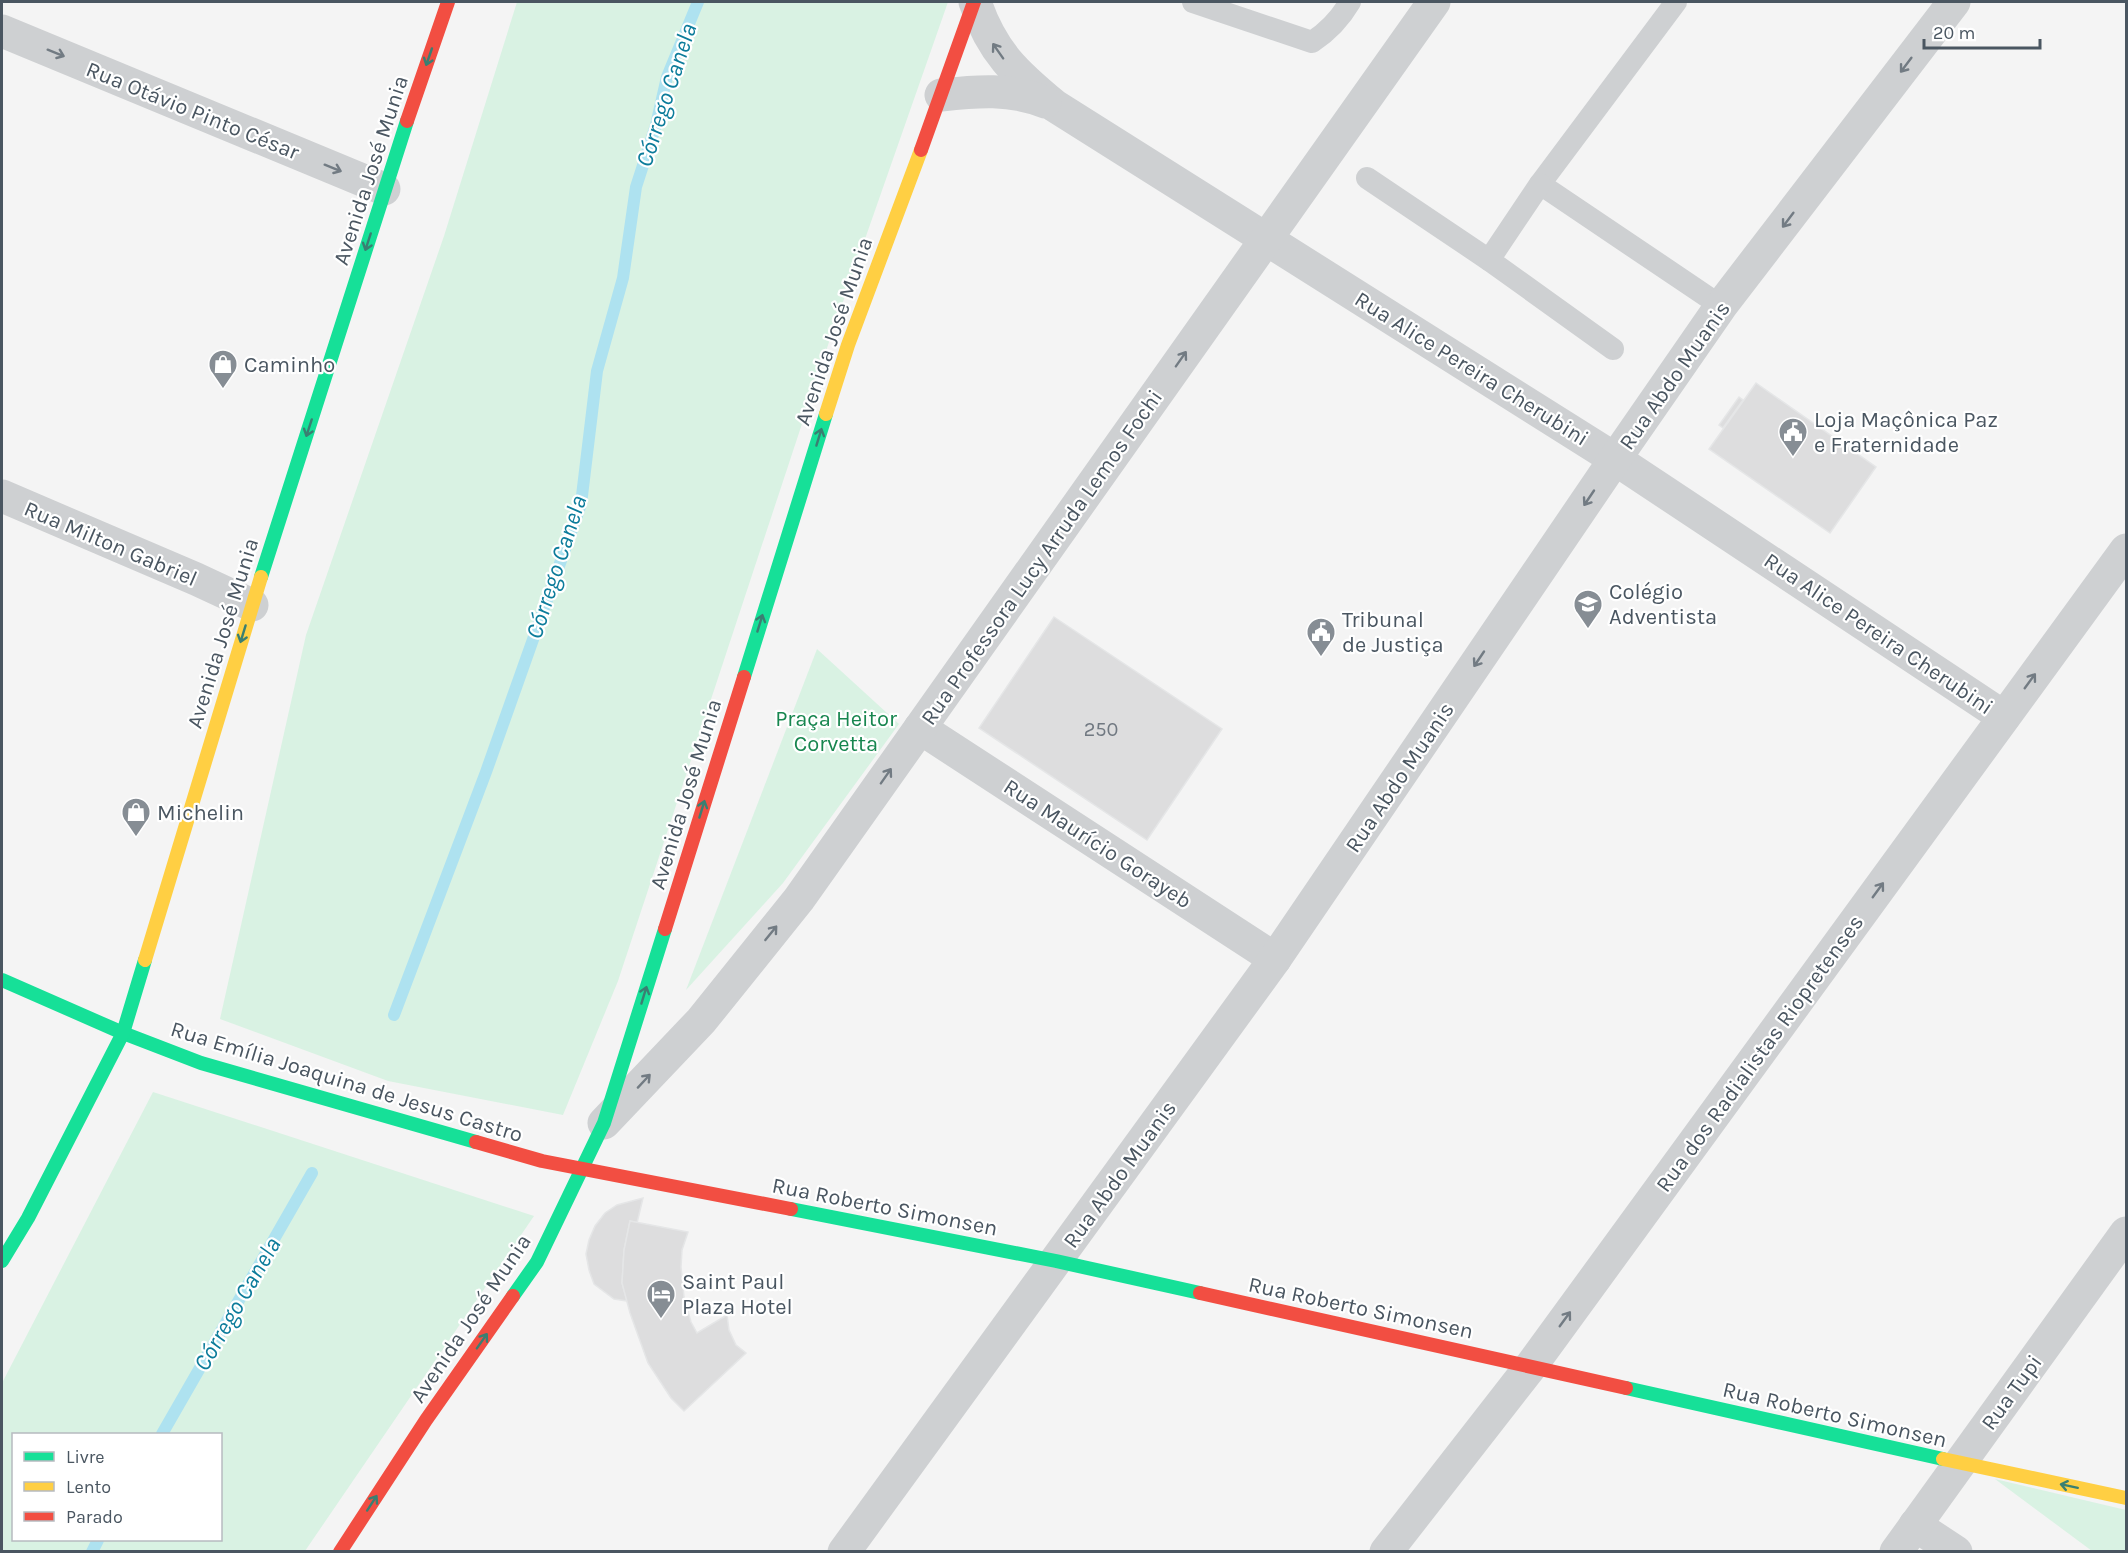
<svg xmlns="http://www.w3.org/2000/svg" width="2128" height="1553" font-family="Karla,sans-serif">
  <rect width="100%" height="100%" fill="#f4f4f4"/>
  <g fill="#d9f2e3" fill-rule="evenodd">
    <path d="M 517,2 L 948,2 L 830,339 L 618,981 L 563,1115 L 388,1081 L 220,1019 L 306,635 L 444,236 Z"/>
    <path d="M 817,649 L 899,724 L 783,883 L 686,990 Z"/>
    <path d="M 153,1092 L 534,1216 L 305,1551 L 2,1551 L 2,1383 ZM 14,1434 L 220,1434 L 220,1540 L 14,1540 Z"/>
    <path d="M 1995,1479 L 2126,1510 L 2126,1551 L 2092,1551 Z"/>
  </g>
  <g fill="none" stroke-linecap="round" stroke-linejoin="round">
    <g stroke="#aee2f0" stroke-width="12">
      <path d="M 394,1015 L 486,772 L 581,504 L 597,371 L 623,278 L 636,187 L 656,125 L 667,77 L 698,2"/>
      <path d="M 162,1434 L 312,1173"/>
      <path d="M 92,1552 L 98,1540"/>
    </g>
  </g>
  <g fill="#ddddde" stroke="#e5e6e7" stroke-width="1.5">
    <path d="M 1756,383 L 1876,467 L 1830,533 L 1709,449 Z"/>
    <path d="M 1739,397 L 1743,400 L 1723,428 L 1719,425 Z"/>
    <path d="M 1054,617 L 1222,729 L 1147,840 L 979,728 Z"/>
    <path d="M 643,1198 L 637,1223 L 630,1221 L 624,1250 L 622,1283 L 627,1301 L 614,1299 L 594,1284 L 589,1270 L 586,1254 L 589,1240 L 595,1226 L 605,1213 L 617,1205 Z"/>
    <path d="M 630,1221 L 688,1232 L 682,1250 L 681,1267 L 684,1297 L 691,1322 L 697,1333 L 727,1315 L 729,1330 L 736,1345 L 746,1353 L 684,1411 L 671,1398 L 648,1363 L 630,1313 L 622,1283 L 624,1250 Z"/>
  </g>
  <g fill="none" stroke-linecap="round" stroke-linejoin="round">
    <g stroke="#ced0d2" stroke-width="22">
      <path d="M 1193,2 L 1312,42 C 1329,31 1340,19 1350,2"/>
      <path d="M 1676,2 L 1540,184 L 1721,306"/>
      <path d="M 1367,178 L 1489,260"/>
      <path d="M 1540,184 L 1489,260 L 1613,349"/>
    </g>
    <g stroke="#ced0d2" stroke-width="33">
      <path d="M 975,2 C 992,52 1015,73 1055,106 L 1615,459 L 2004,717"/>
      <path d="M 2,31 L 384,189"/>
      <path d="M 941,95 C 977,91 1010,88 1045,102"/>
      <path d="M 2,496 L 196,579 L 252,605"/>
      <path d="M 920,728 L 1275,959"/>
      <path d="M 604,1123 L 701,1021 L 799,899 L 1434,2"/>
      <path d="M 1915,1525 L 1956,1552"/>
      <path d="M 844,1552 L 1275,959 L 1615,459 L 1721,306 L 1954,2"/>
      <path d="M 1386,1552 L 1531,1366 L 2126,550"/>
      <path d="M 1896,1552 L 2126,1233"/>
    </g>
    <g stroke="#16e098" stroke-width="14">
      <path d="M 261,577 L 407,121"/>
      <path d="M 744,677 L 826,414"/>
      <path d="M 2,980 L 123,1033 L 201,1063 L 476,1142"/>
      <path d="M 791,1209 L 1056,1261 L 1200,1293"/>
      <path d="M 2,1261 L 28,1218 L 123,1033 L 145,960"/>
      <path d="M 513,1296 L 537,1262 L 604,1123 L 665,929"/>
      <path d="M 1626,1388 L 1943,1459"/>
    </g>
    <g stroke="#ffcf43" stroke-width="14">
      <path d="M 826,414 L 848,345 L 921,150"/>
      <path d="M 145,960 L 261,577"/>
      <path d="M 1943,1459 L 2126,1498"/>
    </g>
    <g stroke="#f24e42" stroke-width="14">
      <path d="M 407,121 L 448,2"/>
      <path d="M 921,150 L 974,2"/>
      <path d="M 665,929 L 744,677"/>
      <path d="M 476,1142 L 542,1161 L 791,1209"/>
      <path d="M 1200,1293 L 1626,1388"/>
      <path d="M 340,1552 L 426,1420 L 513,1296"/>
    </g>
  </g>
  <defs><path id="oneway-shaft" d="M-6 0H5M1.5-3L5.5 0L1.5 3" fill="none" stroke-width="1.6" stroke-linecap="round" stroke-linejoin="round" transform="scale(1.5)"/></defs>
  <g stroke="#727b83">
    <use href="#oneway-shaft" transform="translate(998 51) rotate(-125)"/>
    <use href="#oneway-shaft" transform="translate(56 53) rotate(22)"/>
    <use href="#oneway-shaft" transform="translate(1906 65) rotate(127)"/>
    <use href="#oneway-shaft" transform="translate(333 168) rotate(22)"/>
    <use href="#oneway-shaft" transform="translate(1788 220) rotate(127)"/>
    <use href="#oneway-shaft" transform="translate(1181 359) rotate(-55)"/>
    <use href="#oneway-shaft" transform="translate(1589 498) rotate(124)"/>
    <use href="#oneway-shaft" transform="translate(1479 659) rotate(124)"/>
    <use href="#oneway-shaft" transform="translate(2030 681) rotate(-54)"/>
    <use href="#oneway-shaft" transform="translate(886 776) rotate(-55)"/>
    <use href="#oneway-shaft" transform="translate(1878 890) rotate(-54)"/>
    <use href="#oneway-shaft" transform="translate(771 933) rotate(-51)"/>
    <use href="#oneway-shaft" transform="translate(644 1081) rotate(-47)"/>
    <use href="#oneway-shaft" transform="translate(1565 1319) rotate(-54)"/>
  </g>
  <g stroke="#3a7f72">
    <use href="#oneway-shaft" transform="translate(429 57) rotate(109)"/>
    <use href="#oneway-shaft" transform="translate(368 242) rotate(108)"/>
    <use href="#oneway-shaft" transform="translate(309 428) rotate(108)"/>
    <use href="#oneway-shaft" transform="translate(819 437) rotate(-73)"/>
    <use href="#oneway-shaft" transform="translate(760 623) rotate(-73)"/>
    <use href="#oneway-shaft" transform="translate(243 634) rotate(107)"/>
    <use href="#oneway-shaft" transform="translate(702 809) rotate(-73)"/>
    <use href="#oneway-shaft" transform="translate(644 995) rotate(-73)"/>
    <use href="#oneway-shaft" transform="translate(482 1341) rotate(-55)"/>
    <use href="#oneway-shaft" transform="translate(2069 1486) rotate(-168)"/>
    <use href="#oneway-shaft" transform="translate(372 1503) rotate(-57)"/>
  </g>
  <defs>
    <g id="shop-pin" transform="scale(1.5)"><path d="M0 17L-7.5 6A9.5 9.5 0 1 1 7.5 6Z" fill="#868d94" stroke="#fff"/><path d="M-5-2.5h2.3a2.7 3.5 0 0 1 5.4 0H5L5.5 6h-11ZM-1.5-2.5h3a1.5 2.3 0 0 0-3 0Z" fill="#fff"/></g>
    <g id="civic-pin" transform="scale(1.5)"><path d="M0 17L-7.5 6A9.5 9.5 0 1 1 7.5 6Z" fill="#868d94" stroke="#fff"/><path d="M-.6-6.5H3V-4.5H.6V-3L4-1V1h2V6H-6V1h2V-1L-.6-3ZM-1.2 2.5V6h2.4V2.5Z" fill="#fff"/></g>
    <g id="school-pin" transform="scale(1.5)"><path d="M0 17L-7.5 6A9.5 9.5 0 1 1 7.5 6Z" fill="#868d94" stroke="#fff"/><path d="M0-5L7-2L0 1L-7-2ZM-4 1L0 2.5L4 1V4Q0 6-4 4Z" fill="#fff"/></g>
    <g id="hotel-pin" transform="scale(1.5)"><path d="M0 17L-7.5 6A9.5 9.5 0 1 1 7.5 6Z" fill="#868d94" stroke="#fff"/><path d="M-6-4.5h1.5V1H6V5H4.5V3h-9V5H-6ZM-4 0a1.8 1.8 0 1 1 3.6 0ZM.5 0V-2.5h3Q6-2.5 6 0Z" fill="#fff"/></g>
  </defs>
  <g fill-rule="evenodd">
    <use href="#shop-pin" x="223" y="364"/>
    <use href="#civic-pin" x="1793" y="432"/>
    <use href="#school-pin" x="1588" y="604"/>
    <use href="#civic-pin" x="1321" y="632"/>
    <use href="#shop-pin" x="136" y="812"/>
    <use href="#hotel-pin" x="661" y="1294"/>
  </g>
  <g text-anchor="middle" stroke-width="4.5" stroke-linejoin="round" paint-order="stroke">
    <g font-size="20" fill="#707881">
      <text x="1101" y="736">250</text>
    </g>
    <g font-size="22" fill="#4a5661" stroke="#fff">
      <text transform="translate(193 110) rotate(22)" y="8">Rua Otávio Pinto César</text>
      <text transform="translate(370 170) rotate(-72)" y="8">Avenida José Munia</text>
      <text transform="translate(833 331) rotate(-71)" y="8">Avenida José Munia</text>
      <text transform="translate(1472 368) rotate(32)" y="8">Rua Alice Pereira Cherubini</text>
      <text transform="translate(1674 375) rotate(-55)" y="8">Rua Abdo Muanis</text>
      <text transform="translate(111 543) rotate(23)" y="8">Rua Milton Gabriel</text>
      <text transform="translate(1041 557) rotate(-55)" y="8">Rua Professora Lucy Arruda Lemos Fochi</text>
      <text transform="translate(222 633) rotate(-73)" y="8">Avenida José Munia</text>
      <text transform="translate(1879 633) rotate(34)" y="8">Rua Alice Pereira Cherubini</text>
      <text transform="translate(1399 777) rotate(-56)" y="8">Rua Abdo Muanis</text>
      <text transform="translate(685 794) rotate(-73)" y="8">Avenida José Munia</text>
      <text transform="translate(1098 843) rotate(33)" y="8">Rua Maurício Gorayeb</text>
      <text transform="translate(1759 1053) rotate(-54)" y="8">Rua dos Radialistas Riopretenses</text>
      <text transform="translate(347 1081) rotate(17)" y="8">Rua Emília Joaquina de Jesus Castro</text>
      <text transform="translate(1119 1174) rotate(-54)" y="8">Rua Abdo Muanis</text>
      <text transform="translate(885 1206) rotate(11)" y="8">Rua Roberto Simonsen</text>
      <text transform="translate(1361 1307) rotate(12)" y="8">Rua Roberto Simonsen</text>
      <text transform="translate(470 1318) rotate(-56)" y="8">Avenida José Munia</text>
      <text transform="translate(2011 1392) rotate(-54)" y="8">Rua Tupi</text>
      <text transform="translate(1835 1414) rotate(13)" y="8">Rua Roberto Simonsen</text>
    </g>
    <g font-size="22" fill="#4a5661" stroke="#fff" text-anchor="start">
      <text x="244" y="372">Caminho</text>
      <text x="1814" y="427">Loja Maçônica Paz<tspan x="1814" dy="25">e Fraternidade</tspan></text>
      <text x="1609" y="599">Colégio<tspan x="1609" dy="25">Adventista</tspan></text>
      <text x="1342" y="627">Tribunal<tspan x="1342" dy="25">de Justiça</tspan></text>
      <text x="157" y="820">Michelin</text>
      <text x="682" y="1289">Saint Paul<tspan x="682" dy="25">Plaza Hotel</tspan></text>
    </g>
    <g font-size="22" fill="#17864f" stroke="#fff">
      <text x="836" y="726">Praça Heitor<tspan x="836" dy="25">Corvetta</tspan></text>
    </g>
    <g font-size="24" font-style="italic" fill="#0c7c9b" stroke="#fff">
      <text transform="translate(666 95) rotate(-72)" y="8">Córrego Canela</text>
      <text transform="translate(556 567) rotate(-72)" y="8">Córrego Canela</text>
      <text transform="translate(237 1304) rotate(-60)" y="8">Córrego Canela</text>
    </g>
  </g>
  <rect width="2128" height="1553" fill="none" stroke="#4a5661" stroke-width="6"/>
  <rect x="12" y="1433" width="210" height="108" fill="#ffffff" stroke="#b7bbc0" stroke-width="1.5"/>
  <rect x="24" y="1452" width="30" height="9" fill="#16e098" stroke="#b7bbc0" stroke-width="1.5"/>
  <text x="66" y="1463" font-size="18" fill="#4a5661">Livre</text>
  <rect x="24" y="1482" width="30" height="9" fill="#ffcf43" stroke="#b7bbc0" stroke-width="1.5"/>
  <text x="66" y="1493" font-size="18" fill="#4a5661">Lento</text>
  <rect x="24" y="1512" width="30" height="9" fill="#f24e42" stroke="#b7bbc0" stroke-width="1.5"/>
  <text x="66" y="1523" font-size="18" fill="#4a5661">Parado</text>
  <path d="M1924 39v9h116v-9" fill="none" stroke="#4a5661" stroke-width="3"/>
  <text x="1933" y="39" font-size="18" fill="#4a5661" stroke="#ffffff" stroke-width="4.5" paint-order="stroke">20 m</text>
</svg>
